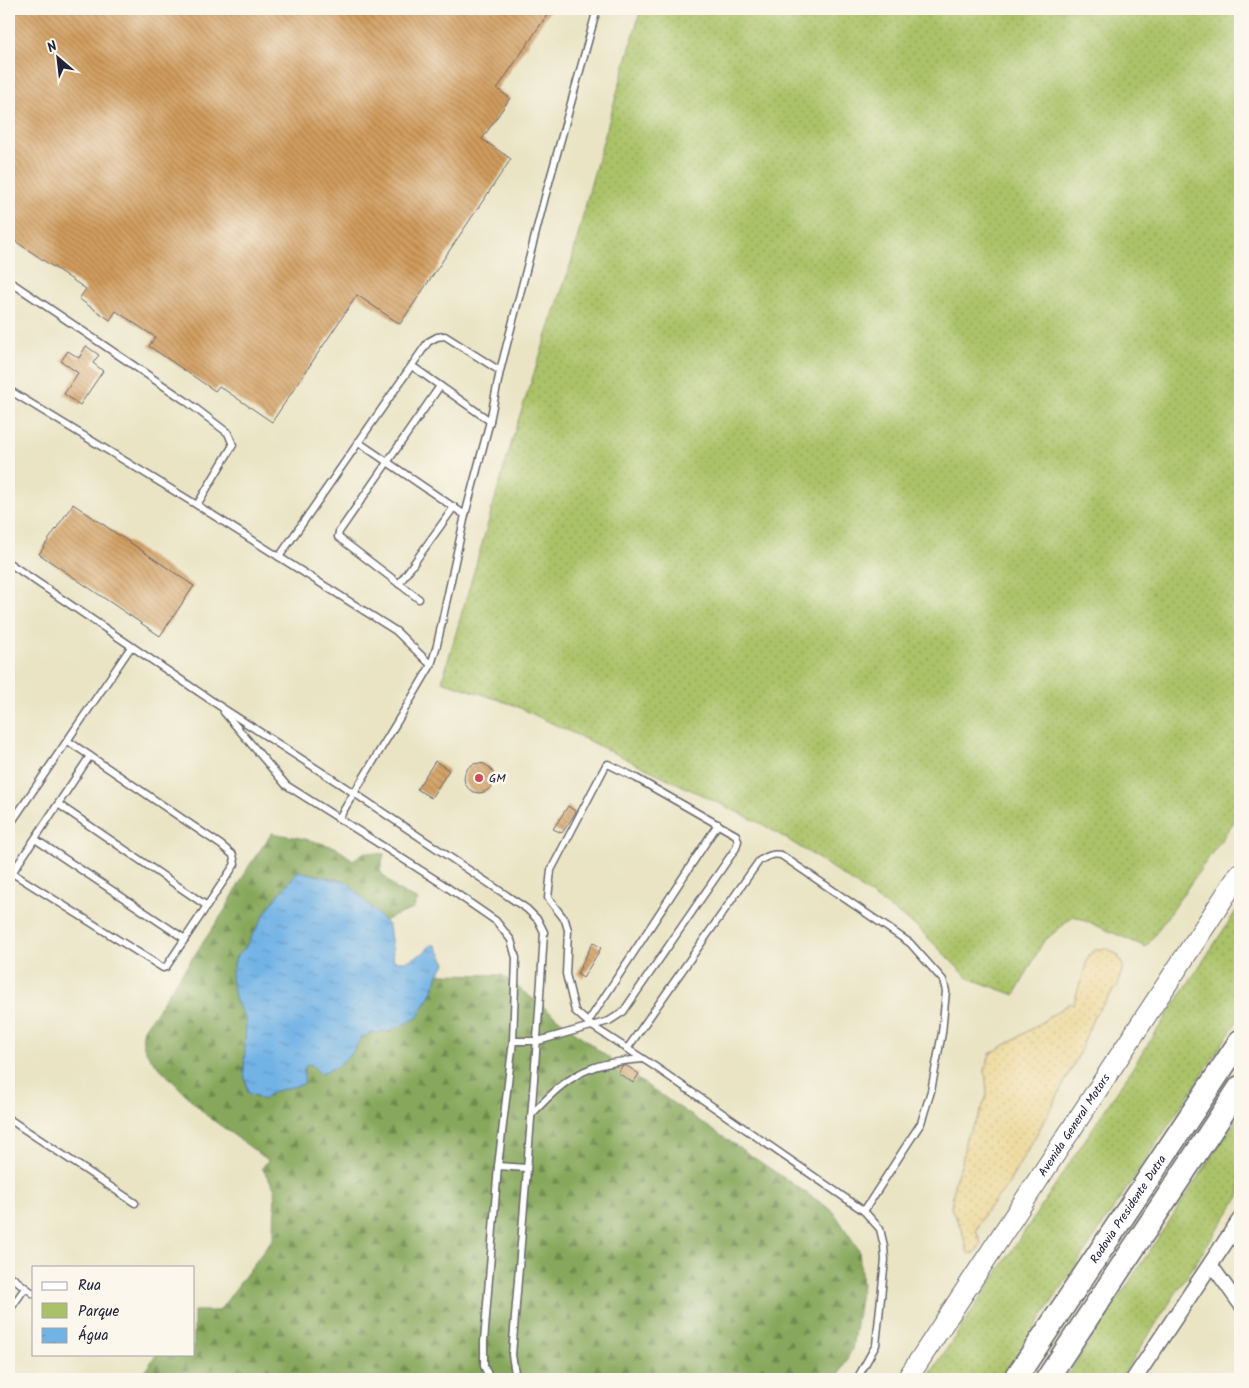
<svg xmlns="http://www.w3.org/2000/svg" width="1249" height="1388" font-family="Kalam,sans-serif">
  <defs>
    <pattern id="green-dots" width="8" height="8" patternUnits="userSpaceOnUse" patternTransform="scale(1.25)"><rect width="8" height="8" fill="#aac267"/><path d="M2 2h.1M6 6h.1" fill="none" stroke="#92a65a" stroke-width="1.8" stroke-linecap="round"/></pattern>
    <pattern id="forest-firs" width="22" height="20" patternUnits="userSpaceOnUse" patternTransform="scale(1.25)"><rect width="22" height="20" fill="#87a85c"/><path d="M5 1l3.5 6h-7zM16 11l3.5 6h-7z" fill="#6e884d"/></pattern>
    <pattern id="sand-dots" width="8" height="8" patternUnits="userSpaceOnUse" patternTransform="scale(1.25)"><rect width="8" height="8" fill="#eeda9e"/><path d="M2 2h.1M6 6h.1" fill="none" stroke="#ccbb89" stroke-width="1.8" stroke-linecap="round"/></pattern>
    <pattern id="water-ripples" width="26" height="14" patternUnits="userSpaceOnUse" patternTransform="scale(1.25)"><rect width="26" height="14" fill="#72b3e6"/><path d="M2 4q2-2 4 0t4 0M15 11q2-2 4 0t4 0" fill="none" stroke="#5d91bc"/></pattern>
    <pattern id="building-back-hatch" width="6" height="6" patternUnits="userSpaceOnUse" patternTransform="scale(1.25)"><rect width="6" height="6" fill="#d19c5d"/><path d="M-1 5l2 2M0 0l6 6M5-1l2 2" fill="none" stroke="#a97f4e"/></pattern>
  </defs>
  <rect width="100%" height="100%" fill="#fbf7ec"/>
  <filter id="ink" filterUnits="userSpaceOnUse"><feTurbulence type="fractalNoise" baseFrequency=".02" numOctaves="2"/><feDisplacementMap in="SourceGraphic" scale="10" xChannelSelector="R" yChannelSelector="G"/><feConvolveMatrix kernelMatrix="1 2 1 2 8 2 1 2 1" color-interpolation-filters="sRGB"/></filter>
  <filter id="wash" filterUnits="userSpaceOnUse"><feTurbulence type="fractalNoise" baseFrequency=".0096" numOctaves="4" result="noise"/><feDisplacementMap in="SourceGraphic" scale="20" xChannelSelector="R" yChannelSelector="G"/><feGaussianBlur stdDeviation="1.12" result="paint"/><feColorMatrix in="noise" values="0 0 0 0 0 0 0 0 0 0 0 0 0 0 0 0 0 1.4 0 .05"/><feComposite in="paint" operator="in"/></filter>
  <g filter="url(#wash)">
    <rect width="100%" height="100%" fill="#eae4c5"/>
    <g fill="url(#green-dots)" stroke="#667251">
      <path d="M 641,9 L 1236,9 L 1240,19 L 1240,813 L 1146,947 L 1074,916 L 1043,942 L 1015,995 L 968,978 L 917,927 L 816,857 L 762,824 L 514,705 L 442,681 L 516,427 L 571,263 L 592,180 Z"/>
      <path d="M 1240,905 L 1240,1017 L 1001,1379 L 927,1379 Z"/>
      <path d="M 1240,1114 L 1240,1195 L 1120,1379 L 1065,1379 Z"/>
    </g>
    <path fill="url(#forest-firs)" stroke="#54654c" d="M 272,833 L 305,839 L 335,847 L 353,860 L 365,852 L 384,854 L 380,871 L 397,890 L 418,900 L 413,909 L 392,917 L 384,921 L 347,882 L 298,871 L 269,907 L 245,948 L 236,957 L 236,1001 L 246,1020 L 244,1072 L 248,1093 L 263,1099 L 272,1092 L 303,1084 L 304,1069 L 307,1064 L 312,1064 L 321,1074 L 338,1066 L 352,1053 L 361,1038 L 372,1033 L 390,1031 L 432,993 L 438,974 L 502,975 L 624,1070 L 833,1211 L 859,1250 L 862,1286 L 852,1349 L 837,1379 L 139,1379 L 157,1354 L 194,1354 L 194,1311 L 219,1311 L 274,1237 L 275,1189 L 262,1168 L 268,1160 L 206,1115 L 150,1058 C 143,1048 141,1040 144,1029 L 225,910 L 249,866 Z"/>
    <path fill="url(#sand-dots)" stroke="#887e6c" d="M 1105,948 L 1118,955 L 1123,966 L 1118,985 L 1094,1016 L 1079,1054 L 1052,1107 L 1007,1186 L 983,1215 L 976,1230 L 981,1244 L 975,1253 L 968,1254 L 962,1230 L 951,1208 L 955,1180 L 962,1163 L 966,1137 L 979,1116 L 987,1095 L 985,1070 L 990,1054 L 1033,1028 L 1070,1003 L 1073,1005 L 1089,955 L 1095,950 Z"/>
    <path fill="url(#water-ripples)" stroke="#4a6a90" d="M 298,871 L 347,882 L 389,926 L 394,961 L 407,961 L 422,954 L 432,944 L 436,946 L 446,963 L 438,974 L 432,993 L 417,1018 L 390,1031 L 372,1033 L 361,1038 L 352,1053 L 338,1066 L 321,1074 L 312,1065 L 307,1064 L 304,1069 L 304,1084 L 272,1092 L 263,1100 L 257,1096 L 248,1093 L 244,1072 L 246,1020 L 236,1001 L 231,977 L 236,957 L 245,948 L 269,907 Z"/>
    <g id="blocks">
      <g fill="url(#building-back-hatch)">
        <path d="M 9,9 L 551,9 L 497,89 L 510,98 L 482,139 L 511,159 L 400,324 L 357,295 L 272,422 L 219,386 L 215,391 L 149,346 L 155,337 L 116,311 L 110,320 L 79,299 L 86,289 L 9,237 Z"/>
        <path d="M 86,346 L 99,355 L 93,363 L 103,371 L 80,405 L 64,394 L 78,373 L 61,361 L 68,351 L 79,358 Z"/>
        <path d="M 73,504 L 194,586 L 160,636 L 39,554 Z"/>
        <path d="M 435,761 L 449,770 L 431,798 L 417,789 Z"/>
        <circle cx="479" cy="778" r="15"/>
        <path d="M 568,806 L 576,812 L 562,833 L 553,829 Z"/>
        <path d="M 593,942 L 601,948 L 583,978 L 577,974 Z"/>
        <path d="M 622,1066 L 627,1066 L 639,1074 L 633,1083 L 618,1073 Z"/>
      </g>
    </g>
  </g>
  <g filter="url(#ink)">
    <use href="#blocks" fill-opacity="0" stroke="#68666b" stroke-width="1"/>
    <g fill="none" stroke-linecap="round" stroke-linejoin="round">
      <g stroke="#68666b" stroke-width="9">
        <g id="service">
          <path d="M 9,281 L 186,401 L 228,433 L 233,445 L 197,505"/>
          <path d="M 412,366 L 490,421"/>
          <path d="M 9,390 L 197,505 L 396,631 L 431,665"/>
          <path d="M 358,442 L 465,515"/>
          <path d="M 279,557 L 428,342 L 437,337 L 445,336 L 500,371"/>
          <path d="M 9,563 L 218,705 L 354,793 L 527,909 L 538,920 L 544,932 C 536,1073 523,1214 512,1355 L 515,1373 L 519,1379"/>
          <path d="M 399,584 L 454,507"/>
          <path d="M 419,599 L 338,537 L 339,532 L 440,386"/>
          <path d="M 224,712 L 286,785 L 441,883 L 496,921 L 511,940 L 516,958 L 513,1041 L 498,1166 L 484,1342 L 484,1366 L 490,1379"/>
          <path d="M 58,804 L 207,906"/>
          <path d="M 339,818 L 414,694 L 431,665 L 437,645 L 465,515 L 490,421 L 500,371 L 545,197 L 597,9"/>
          <path d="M 9,826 L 131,647"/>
          <path d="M 35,839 L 185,939"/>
          <path d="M 9,871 L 163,968 L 166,967 L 235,864 L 233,855 L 221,845 L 68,741"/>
          <path d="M 12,873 L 90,756"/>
          <path d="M 588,1022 L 718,824"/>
          <path d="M 513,1041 L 538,1041 L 609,1021 L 623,1012 L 736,848 L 738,841 L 736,835 L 636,778 L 608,764 L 605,767 L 551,870 L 548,898 L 565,920 L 568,930 L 566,974 L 575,1011 L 592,1026 L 654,1066 L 864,1211 L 880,1229 L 884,1246 L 885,1260 L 876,1345 L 857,1379"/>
          <path d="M 627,1049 L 759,861 C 766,857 772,853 781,855 L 910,943 L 943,980 L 946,991 L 942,1033 L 931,1091 L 921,1123 L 864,1211"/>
          <path d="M 531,1115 C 549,1096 567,1077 592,1068 C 607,1062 626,1061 642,1059"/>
          <path d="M 9,1119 L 135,1203"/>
          <path d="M 498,1166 L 526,1168"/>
          <path d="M 9,1275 L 34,1294"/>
          <path d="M 9,1311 L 25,1288"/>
        </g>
      </g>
      <g stroke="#68666b" stroke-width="15">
        <path id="minor" d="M 1210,1263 L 1240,1305"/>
      </g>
      <g stroke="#68666b" stroke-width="18">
        <path id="tertiary" d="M 1134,1379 L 1240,1220"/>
      </g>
      <g stroke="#68666b" stroke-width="22">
        <g id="primary">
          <path id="s1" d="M 907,1379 L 1240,873"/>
        </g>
      </g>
      <g stroke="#68666b" stroke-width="25">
        <g id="motorway">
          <path id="s2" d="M 1015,1379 L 1240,1041"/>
          <path d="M 1047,1379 L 1240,1087"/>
        </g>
      </g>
      <use href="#service" stroke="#fff" stroke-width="6"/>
      <use href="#minor" stroke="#fff" stroke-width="12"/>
      <use href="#tertiary" stroke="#fff" stroke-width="15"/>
      <use href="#primary" stroke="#fff" stroke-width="20"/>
      <use href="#motorway" stroke="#fff" stroke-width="22"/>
    </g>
  </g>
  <circle fill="#d1495b" stroke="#fbf7ec" stroke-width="2" cx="479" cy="778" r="5"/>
  <g text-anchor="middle" stroke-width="5" stroke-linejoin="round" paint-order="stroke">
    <g font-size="12" fill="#22223b" stroke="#fbf7ec" text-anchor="start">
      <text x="489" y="782">GM</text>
    </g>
    <g font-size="12" fill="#22223b" stroke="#fbf7ec">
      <text dy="4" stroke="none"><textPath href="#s1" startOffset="304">Avenida General Motors</textPath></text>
      <text dy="4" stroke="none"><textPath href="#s2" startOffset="204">Rodovia Presidente Dutra</textPath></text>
    </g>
  </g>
  <rect width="1249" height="1388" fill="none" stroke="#fbf7ec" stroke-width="30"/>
  <rect x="32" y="1266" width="162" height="90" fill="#fbf7ec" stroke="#a4a2a5"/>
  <rect x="42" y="1282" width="25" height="8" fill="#ffffff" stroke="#a4a2a5"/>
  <text x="78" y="1290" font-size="15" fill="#22223b">Rua</text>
  <rect x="42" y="1303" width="25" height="15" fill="#aac267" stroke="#a4a2a5"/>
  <text x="78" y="1316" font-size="15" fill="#22223b">Parque</text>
  <rect x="42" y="1328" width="25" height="15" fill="url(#water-ripples)" stroke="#a4a2a5"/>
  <text x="78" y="1340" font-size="15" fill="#22223b">Água</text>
  <g transform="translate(58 58) rotate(332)" stroke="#fbf7ec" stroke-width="4" paint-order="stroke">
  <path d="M0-4L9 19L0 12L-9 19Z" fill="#22223b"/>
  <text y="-8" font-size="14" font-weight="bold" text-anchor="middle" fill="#22223b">N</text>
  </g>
</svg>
